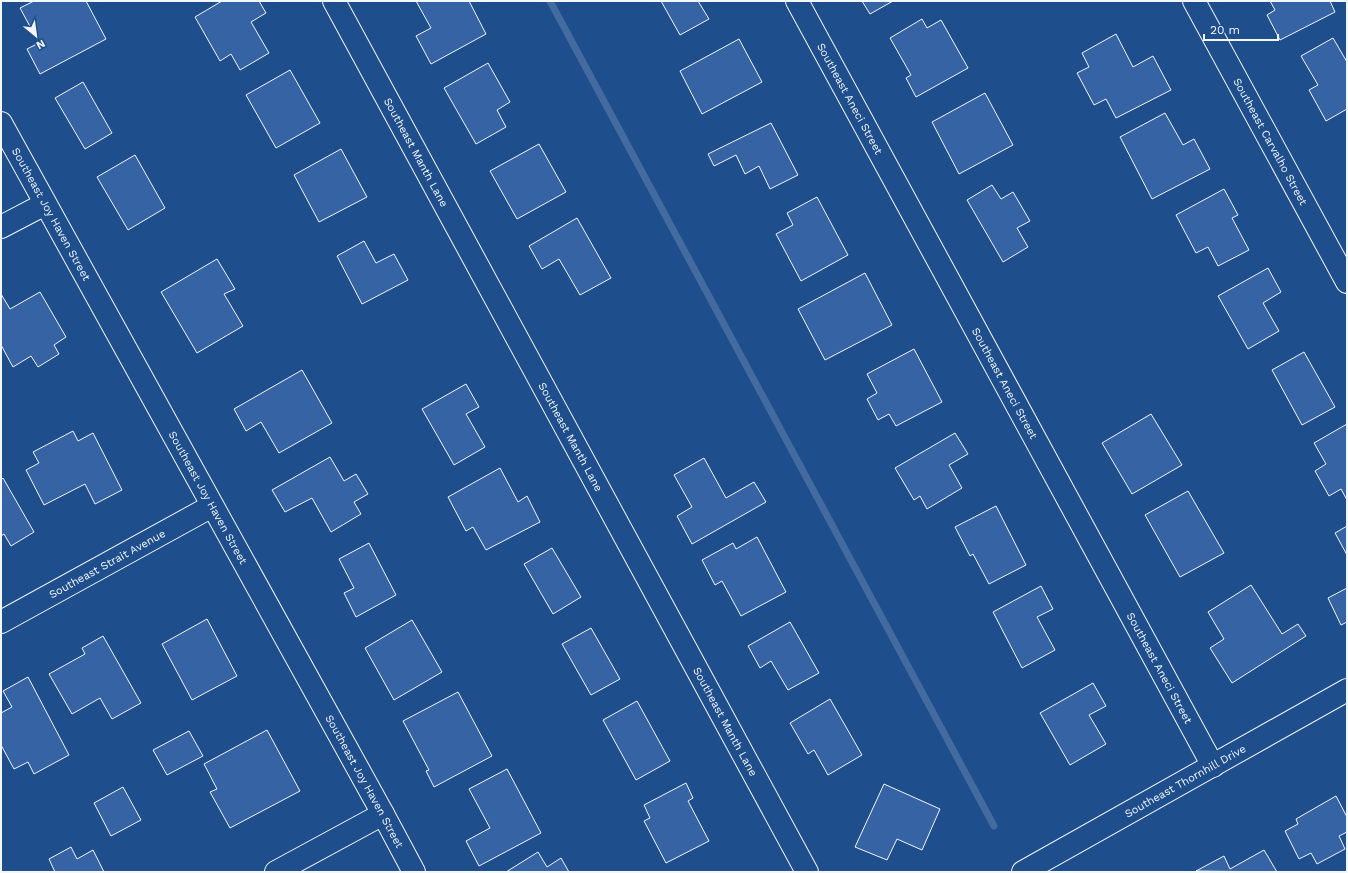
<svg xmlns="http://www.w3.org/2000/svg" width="1348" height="873" font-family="'Work Sans',sans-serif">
  <rect width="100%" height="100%" fill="#1f4e8c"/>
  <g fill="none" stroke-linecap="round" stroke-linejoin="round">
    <path stroke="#446ba0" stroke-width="7" d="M 550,1 L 994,826"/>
  </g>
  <g fill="#3563a3" stroke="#f2f6ff">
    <path d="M 34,1 L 86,1 L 106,39 L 40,74 L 27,49 L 39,43 L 20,8 Z"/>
    <path d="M 222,1 L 259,1 L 266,13 L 251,22 L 269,53 L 240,70 L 231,54 L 220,61 L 195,17 Z"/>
    <path d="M 416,1 L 469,1 L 486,34 L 431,64 L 416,36 L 431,28 Z"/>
    <path d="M 661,1 L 698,1 L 709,19 L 680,35 Z"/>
    <path d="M 862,1 L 893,1 L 870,14 Z"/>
    <path d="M 1270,1 L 1330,1 L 1335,12 L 1280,40 L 1267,15 L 1275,10 Z"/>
    <path d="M 922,19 L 927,28 L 941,20 L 968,68 L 916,97 L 906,78 L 911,75 L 890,38 Z"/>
    <path d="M 1116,34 L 1133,67 L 1153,56 L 1171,90 L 1116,118 L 1106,99 L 1094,105 L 1077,73 L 1089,67 L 1082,53 Z"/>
    <path d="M 1333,38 L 1347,62 L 1347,109 L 1326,121 L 1309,90 L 1318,85 L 1301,56 Z"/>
    <path d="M 739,39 L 762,82 L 702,114 L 680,71 Z"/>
    <path d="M 488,63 L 510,102 L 497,110 L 506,127 L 476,144 L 444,88 Z"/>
    <path d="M 290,70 L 320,123 L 276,148 L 246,95 Z"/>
    <path d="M 83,82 L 112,133 L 85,149 L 55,98 Z"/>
    <path d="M 985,93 L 1013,145 L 959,174 L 932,122 Z"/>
    <path d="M 1165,113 L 1183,145 L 1194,139 L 1210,169 L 1152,199 L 1120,137 Z"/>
    <path d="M 771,123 L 798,175 L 770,189 L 759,166 L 745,174 L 736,155 L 714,166 L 708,154 Z"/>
    <path d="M 539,144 L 566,192 L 517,219 L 490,171 Z"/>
    <path d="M 341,149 L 367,197 L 319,222 L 294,175 Z"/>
    <path d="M 135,155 L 165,208 L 128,230 L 97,177 Z"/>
    <path d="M 992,185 L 1001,199 L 1013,192 L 1030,221 L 1017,228 L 1028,247 L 1003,262 L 967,200 Z"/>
    <path d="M 1224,189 L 1238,215 L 1232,218 L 1249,250 L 1218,266 L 1208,247 L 1196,253 L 1176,215 Z"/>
    <path d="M 817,197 L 848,255 L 801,281 L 776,234 L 793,225 L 787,213 Z"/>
    <path d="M 577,218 L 611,278 L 580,295 L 559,259 L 542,269 L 529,246 Z"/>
    <path d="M 364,241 L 376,263 L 394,254 L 408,280 L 362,304 L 337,256 Z"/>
    <path d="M 217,259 L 235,289 L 224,294 L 243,326 L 197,353 L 161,292 Z"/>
    <path d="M 1268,268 L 1281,292 L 1263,303 L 1279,331 L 1248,349 L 1218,296 Z"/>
    <path d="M 865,273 L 892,325 L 825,360 L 798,309 Z"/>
    <path d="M 40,292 L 66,337 L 54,345 L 59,354 L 38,367 L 31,356 L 13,367 L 1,345 L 1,294 L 10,309 Z"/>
    <path d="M 914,349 L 942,402 L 896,426 L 889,414 L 878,420 L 867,399 L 877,393 L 867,374 Z"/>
    <path d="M 1304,352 L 1335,407 L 1302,425 L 1272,370 Z"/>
    <path d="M 302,370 L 332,423 L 279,453 L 261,422 L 246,431 L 234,409 Z"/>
    <path d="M 466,384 L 479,407 L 466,414 L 485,447 L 454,465 L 422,409 Z"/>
    <path d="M 1151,414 L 1182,465 L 1132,494 L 1102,443 Z"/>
    <path d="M 1347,424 L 1347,500 L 1341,489 L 1329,496 L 1315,471 L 1326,464 L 1314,443 Z"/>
    <path d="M 73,431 L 78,441 L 93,433 L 122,490 L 95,504 L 85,484 L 44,505 L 26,470 L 39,463 L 33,452 Z"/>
    <path d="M 955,433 L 968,454 L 949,465 L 962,488 L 927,509 L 920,496 L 914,500 L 895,468 Z"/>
    <path d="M 330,457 L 344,481 L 356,474 L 368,494 L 354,502 L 361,514 L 331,532 L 312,498 L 285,512 L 272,490 Z"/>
    <path d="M 704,458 L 726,498 L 754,482 L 766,502 L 692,544 L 677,516 L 692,507 L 674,475 Z"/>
    <path d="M 500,468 L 518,502 L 527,496 L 540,522 L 486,550 L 473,527 L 466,531 L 448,497 Z"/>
    <path d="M 3,478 L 34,532 L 11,546 L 4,534 L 1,536 L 1,480 Z"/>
    <path d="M 1188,491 L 1224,553 L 1180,577 L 1145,515 Z"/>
    <path d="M 996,506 L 1026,565 L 989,584 L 973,554 L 970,556 L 955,527 Z"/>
    <path d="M 1347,526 L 1347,555 L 1335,533 Z"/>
    <path d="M 757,537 L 786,592 L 741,616 L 722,581 L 715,585 L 702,560 L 733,543 L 736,549 Z"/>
    <path d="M 369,543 L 396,595 L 356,617 L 344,593 L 354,588 L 339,559 Z"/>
    <path d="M 552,548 L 581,597 L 553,614 L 524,564 Z"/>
    <path d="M 1251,585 L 1282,634 L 1298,624 L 1306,636 L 1232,683 L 1210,648 L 1224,639 L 1208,612 Z"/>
    <path d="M 1041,586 L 1053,609 L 1037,617 L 1055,650 L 1022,668 L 993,612 Z"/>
    <path d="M 1347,588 L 1347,622 L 1341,625 L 1328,598 Z"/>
    <path d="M 207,619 L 237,676 L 192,700 L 162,644 Z"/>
    <path d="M 412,620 L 442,672 L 394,700 L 365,648 Z"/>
    <path d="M 790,622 L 819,673 L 788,690 L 771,661 L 760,668 L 748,646 Z"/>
    <path d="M 591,628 L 620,679 L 591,695 L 562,644 Z"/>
    <path d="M 103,636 L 141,703 L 112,719 L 100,698 L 72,714 L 49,674 L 85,654 L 82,648 Z"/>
    <path d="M 28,677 L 69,755 L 34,774 L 28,762 L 14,769 L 1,745 L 1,713 L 12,707 L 3,691 Z"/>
    <path d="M 1093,683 L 1106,706 L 1089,715 L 1106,744 L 1070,765 L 1040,713 Z"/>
    <path d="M 458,692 L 492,756 L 434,787 L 426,771 L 429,770 L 403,721 Z"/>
    <path d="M 830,699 L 862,755 L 828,775 L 814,750 L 808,754 L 790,723 Z"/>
    <path d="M 637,701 L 670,761 L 636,780 L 603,720 Z"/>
    <path d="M 267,730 L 300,791 L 230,828 L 210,792 L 217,789 L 204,764 Z"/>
    <path d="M 189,731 L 203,756 L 167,775 L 153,750 Z"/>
    <path d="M 507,769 L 541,833 L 479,866 L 466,841 L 490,828 L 469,789 Z"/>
    <path d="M 686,783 L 693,798 L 688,801 L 709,841 L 666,863 L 644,821 L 650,818 L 644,805 Z"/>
    <path d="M 884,784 L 940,809 L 922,850 L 897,839 L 887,860 L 855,847 Z"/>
    <path d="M 123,787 L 141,820 L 111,836 L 94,803 Z"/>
    <path d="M 1336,796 L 1347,817 L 1347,832 L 1339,836 L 1345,849 L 1317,864 L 1311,853 L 1299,859 L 1285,831 L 1298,824 L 1296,819 Z"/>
    <path d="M 71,847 L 77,859 L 93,850 L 104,872 L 55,872 L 49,859 Z"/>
    <path d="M 1264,850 L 1277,872 L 1196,871 L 1224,856 L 1230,869 Z"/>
    <path d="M 538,852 L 547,867 L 561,858 L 569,872 L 506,872 Z"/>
  </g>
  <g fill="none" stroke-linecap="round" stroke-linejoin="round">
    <g stroke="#f2f6ff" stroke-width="24">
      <g id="minor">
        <path id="s1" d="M 334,1 L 807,872"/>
        <path id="s2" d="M 797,1 L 1213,766"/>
        <path id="s3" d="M 1194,1 L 1347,282"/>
        <path id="s4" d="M 1,123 L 383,814 L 414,872"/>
        <path d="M 1,227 L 45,204"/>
        <path id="s5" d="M 1,622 L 212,506"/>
        <path d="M 276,872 L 383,814"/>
      </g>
    </g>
    <g stroke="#f2f6ff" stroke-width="24">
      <g id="tertiary">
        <path id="s6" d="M 1023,872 L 1347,690"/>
      </g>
    </g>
    <use href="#minor" stroke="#1f4e8c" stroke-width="22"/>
    <use href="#tertiary" stroke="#1f4e8c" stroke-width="22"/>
  </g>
  <g text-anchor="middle" stroke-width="3" stroke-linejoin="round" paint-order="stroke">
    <g font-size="11" fill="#f2f6ff" stroke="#1f4e8c">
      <text dy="4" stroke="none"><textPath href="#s2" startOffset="111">Southeast Aneci Street</textPath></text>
      <text dy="4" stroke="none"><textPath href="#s3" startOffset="160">Southeast Carvalho Street</textPath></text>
      <text dy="4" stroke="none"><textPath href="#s1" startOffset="172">Southeast Manth Lane</textPath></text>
      <text dy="4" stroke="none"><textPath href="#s4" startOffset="104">Southeast Joy Haven Street</textPath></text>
      <text dy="4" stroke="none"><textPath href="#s2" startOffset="435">Southeast Aneci Street</textPath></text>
      <text dy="4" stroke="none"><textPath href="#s1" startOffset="496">Southeast Manth Lane</textPath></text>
      <text dy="4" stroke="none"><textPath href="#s4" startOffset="428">Southeast Joy Haven Street</textPath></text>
      <text dy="4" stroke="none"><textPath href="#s5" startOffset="121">Southeast Strait Avenue</textPath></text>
      <text dy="4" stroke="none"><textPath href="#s2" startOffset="759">Southeast Aneci Street</textPath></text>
      <text dy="4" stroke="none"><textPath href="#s1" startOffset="820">Southeast Manth Lane</textPath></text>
      <text dy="4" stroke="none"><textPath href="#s4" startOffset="752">Southeast Joy Haven Street</textPath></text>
      <text dy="4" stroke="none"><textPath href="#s6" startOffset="186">Southeast Thornhill Drive</textPath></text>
    </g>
  </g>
  <rect width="1348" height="873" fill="none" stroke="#f2f6ff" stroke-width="4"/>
  <g transform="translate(36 36) rotate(151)" stroke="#1f4e8c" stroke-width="3" paint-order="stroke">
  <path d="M0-3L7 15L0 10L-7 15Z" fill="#f2f6ff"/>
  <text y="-6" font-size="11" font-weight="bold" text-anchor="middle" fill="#f2f6ff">N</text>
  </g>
  <path d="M1204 34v6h74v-6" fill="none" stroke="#f2f6ff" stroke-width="2"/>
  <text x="1210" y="34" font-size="12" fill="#f2f6ff" stroke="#1f4e8c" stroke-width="3" paint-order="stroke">20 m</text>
</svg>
